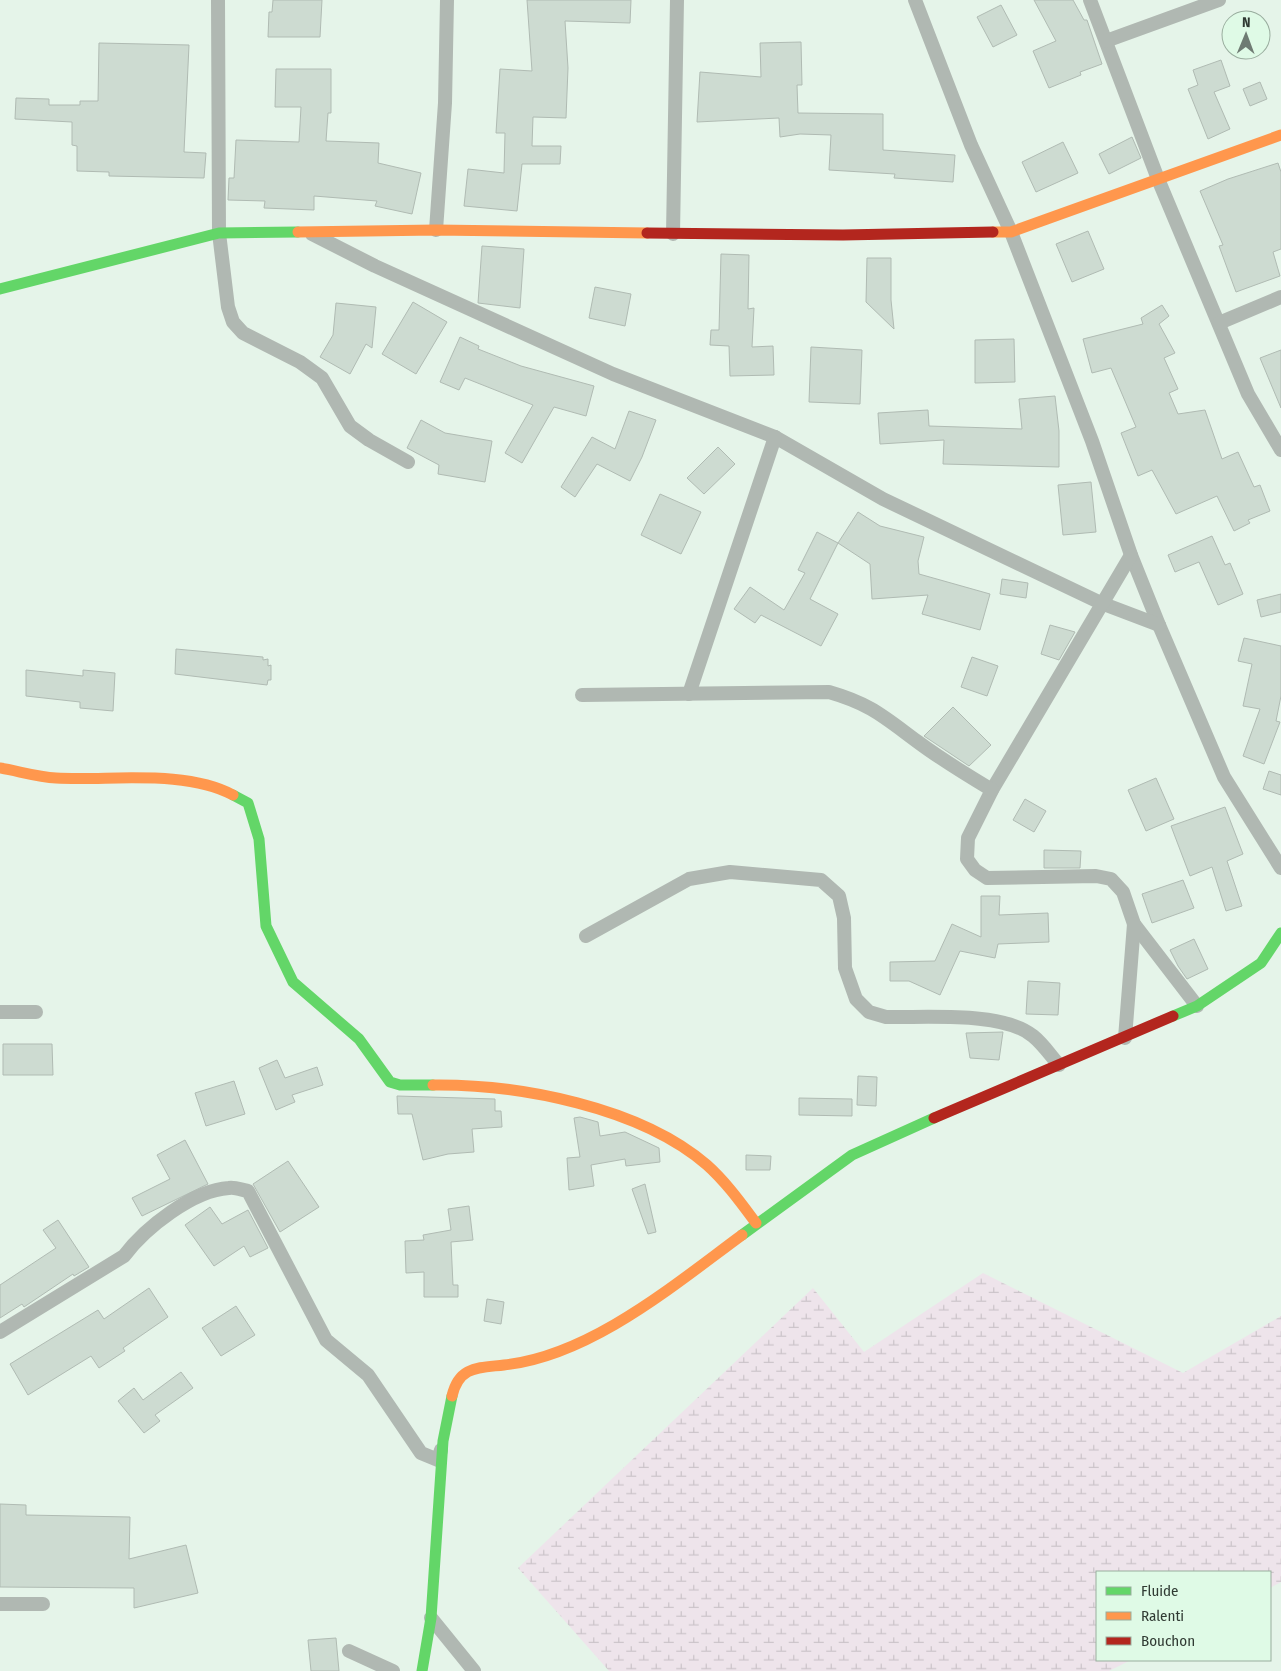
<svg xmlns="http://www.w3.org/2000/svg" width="1281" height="1671" font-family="'Fira Sans Condensed',sans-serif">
  <defs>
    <pattern id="wetland-marsh" width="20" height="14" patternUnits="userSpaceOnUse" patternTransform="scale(1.25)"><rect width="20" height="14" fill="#eee4eb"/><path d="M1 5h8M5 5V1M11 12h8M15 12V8" fill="none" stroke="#ccc4ca"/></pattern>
  </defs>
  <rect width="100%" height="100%" fill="#e5f4e9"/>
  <path fill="url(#wetland-marsh)" d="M 983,1273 L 1183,1373 L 1281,1316 L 1281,1582 L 1270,1588 L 1270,1572 L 1097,1572 L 1097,1660 L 1131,1660 L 1109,1671 L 609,1671 L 518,1568 L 813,1288 L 864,1352 Z"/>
  <g fill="#cddbd1" stroke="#b0bbb3">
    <path d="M 273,0 L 322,0 L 320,37 L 268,37 L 269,12 L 272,12 Z"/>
    <path d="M 527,0 L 631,0 L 630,23 L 565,21 L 568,68 L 566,118 L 533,117 L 532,146 L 561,146 L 560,164 L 522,164 L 517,211 L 464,206 L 468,169 L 504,173 L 505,133 L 496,133 L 500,69 L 532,71 Z"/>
    <path d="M 1034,0 L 1073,0 L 1084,20 L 1087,20 L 1102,64 L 1080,72 L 1081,75 L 1049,88 L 1033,51 L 1056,41 Z"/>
    <path d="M 1001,5 L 1017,35 L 993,47 L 977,17 Z"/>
    <path d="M 801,42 L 802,85 L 797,85 L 798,113 L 883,114 L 883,150 L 955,155 L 953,182 L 894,178 L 895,174 L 829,170 L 831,135 L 800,134 L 780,137 L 779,118 L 697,122 L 700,72 L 761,77 L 760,43 Z"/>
    <path d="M 99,43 L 189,45 L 184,152 L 206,153 L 204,178 L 109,176 L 109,172 L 77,171 L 77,146 L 72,145 L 72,122 L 15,119 L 16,98 L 49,99 L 49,105 L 80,105 L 80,101 L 98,101 Z"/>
    <path d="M 1221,60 L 1230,86 L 1214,92 L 1230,129 L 1208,139 L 1188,89 L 1198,85 L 1193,70 Z"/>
    <path d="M 276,69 L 331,69 L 331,113 L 328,113 L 326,141 L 379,143 L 378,163 L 421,173 L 412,214 L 375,206 L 377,201 L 314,196 L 314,210 L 264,208 L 265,201 L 228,200 L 229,178 L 234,178 L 236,140 L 299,142 L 301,107 L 275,107 Z"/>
    <path d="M 1260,82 L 1267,99 L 1250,106 L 1243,89 Z"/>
    <path d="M 1132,137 L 1141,158 L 1109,174 L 1099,154 Z"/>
    <path d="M 1063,142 L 1078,173 L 1036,192 L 1022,162 Z"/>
    <path d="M 1278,163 L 1281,172 L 1281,249 L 1273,252 L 1280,276 L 1236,292 L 1219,246 L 1223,245 L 1200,191 L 1228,179 Z"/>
    <path d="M 1088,231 L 1104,269 L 1072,282 L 1056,244 Z"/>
    <path d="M 482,246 L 524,249 L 520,308 L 478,303 Z"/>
    <path d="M 721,254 L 749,255 L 748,309 L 754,308 L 752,347 L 773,346 L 774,375 L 730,376 L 729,346 L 710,345 L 711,330 L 719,330 Z"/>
    <path d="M 867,258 L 891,258 L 891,300 L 894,329 L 866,302 Z"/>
    <path d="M 595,287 L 631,294 L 625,326 L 589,318 Z"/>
    <path d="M 413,302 L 447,322 L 416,374 L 382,354 Z"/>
    <path d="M 336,303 L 376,307 L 372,348 L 366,344 L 350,374 L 320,357 L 333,335 Z"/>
    <path d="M 1162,305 L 1169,316 L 1159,324 L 1175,353 L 1164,358 L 1178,389 L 1169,393 L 1178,414 L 1205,410 L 1222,459 L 1238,452 L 1254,487 L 1260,485 L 1270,511 L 1248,520 L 1250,523 L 1234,531 L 1217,496 L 1176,514 L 1152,470 L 1138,476 L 1121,433 L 1136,427 L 1111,368 L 1092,373 L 1083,339 L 1143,324 L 1141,318 Z"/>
    <path d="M 460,337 L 479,346 L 478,349 L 521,366 L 594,386 L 586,416 L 554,407 L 522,463 L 505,453 L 533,405 L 465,378 L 459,390 L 440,382 Z"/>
    <path d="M 1014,339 L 1015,382 L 975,383 L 975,340 Z"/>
    <path d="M 811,347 L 862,350 L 860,404 L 809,402 Z"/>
    <path d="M 1281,350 L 1281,408 L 1260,358 Z"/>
    <path d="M 1055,396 L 1059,431 L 1059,467 L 943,464 L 944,440 L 880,444 L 878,413 L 928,410 L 929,426 L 1022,429 L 1019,399 Z"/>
    <path d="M 629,411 L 656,420 L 642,457 L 630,481 L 597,464 L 575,497 L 561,487 L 592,437 L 615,449 Z"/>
    <path d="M 421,420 L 445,433 L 492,441 L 485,482 L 438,474 L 439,465 L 407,448 Z"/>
    <path d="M 718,447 L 735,464 L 704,494 L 687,478 Z"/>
    <path d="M 1091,482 L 1096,532 L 1063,535 L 1058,485 Z"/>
    <path d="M 660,494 L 701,512 L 681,554 L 641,535 Z"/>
    <path d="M 858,512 L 880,526 L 924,537 L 918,561 L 919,574 L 990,594 L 980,630 L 922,614 L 928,595 L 872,599 L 870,564 L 838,543 Z"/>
    <path d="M 817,532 L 838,543 L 810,599 L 838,614 L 821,646 L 761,615 L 755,623 L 734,609 L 750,587 L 784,610 L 805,573 L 798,570 Z"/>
    <path d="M 1212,536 L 1225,565 L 1230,563 L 1243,594 L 1218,605 L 1199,562 L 1175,572 L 1168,555 Z"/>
    <path d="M 1002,579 L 1028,583 L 1026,598 L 1000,594 Z"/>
    <path d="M 1281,594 L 1281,612 L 1261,617 L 1257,600 Z"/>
    <path d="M 1050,625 L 1075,632 L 1059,660 L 1041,654 Z"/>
    <path d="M 1244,638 L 1281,646 L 1281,696 L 1276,721 L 1280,722 L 1264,764 L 1243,756 L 1260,709 L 1243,706 L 1252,664 L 1238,661 Z"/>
    <path d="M 176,649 L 263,657 L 263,660 L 268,659 L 268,666 L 271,665 L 271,680 L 268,680 L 267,685 L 175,674 Z"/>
    <path d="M 972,657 L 998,666 L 987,696 L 961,687 Z"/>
    <path d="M 26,670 L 83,676 L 83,670 L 115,673 L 113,711 L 80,708 L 80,702 L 26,696 Z"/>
    <path d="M 953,707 L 991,745 L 969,766 L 924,736 Z"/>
    <path d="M 1269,771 L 1281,775 L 1281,795 L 1263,789 Z"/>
    <path d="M 1156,778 L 1174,819 L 1146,831 L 1128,790 Z"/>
    <path d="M 1025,799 L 1046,811 L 1034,832 L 1013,820 Z"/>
    <path d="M 1225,807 L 1243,854 L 1227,861 L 1242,906 L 1226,911 L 1212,867 L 1190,876 L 1171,826 Z"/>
    <path d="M 1044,850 L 1081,851 L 1080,868 L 1044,868 Z"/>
    <path d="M 1183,880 L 1194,908 L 1152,923 L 1142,894 Z"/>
    <path d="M 981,896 L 1000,896 L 999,915 L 1048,913 L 1049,942 L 998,944 L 995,958 L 960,951 L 940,995 L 909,981 L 890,981 L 890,962 L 935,961 L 952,924 L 981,937 Z"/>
    <path d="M 1194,939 L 1208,969 L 1187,979 L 1178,966 L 1170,950 Z"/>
    <path d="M 1028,981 L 1060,983 L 1058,1015 L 1026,1014 Z"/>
    <path d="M 1003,1032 L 999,1060 L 970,1058 L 966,1033 Z"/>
    <path d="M 3,1044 L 52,1044 L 53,1075 L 3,1075 Z"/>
    <path d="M 277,1060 L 285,1078 L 317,1067 L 323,1085 L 292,1095 L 295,1102 L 276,1110 L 259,1068 Z"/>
    <path d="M 858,1076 L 877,1077 L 876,1106 L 857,1105 Z"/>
    <path d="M 234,1081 L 245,1114 L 206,1126 L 195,1093 Z"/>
    <path d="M 397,1096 L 495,1099 L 495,1111 L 501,1111 L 502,1127 L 472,1129 L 474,1152 L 448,1154 L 423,1160 L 412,1114 L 398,1114 Z"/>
    <path d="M 799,1098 L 852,1099 L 852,1116 L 799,1115 Z"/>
    <path d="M 580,1117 L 598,1122 L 600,1136 L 625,1132 L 659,1148 L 660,1162 L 626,1166 L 625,1159 L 591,1165 L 594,1186 L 569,1190 L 567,1158 L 580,1157 L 574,1118 Z"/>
    <path d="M 185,1140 L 208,1184 L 142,1216 L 132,1198 L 170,1179 L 157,1155 Z"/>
    <path d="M 746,1155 L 771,1156 L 770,1170 L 746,1170 Z"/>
    <path d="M 288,1161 L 319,1207 L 280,1232 L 253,1184 Z"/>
    <path d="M 645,1184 L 656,1232 L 648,1234 L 632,1189 Z"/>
    <path d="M 469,1206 L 473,1240 L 451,1242 L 453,1285 L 458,1285 L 458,1297 L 424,1297 L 424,1272 L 406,1273 L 405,1241 L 424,1240 L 423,1235 L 451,1230 L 448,1209 Z"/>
    <path d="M 210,1207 L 222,1224 L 248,1210 L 268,1248 L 250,1257 L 244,1246 L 214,1266 L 185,1225 Z"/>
    <path d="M 58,1220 L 89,1267 L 74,1276 L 73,1274 L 24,1307 L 22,1304 L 0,1318 L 0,1285 L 56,1248 L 43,1230 Z"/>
    <path d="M 149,1288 L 168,1317 L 123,1348 L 125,1351 L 99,1368 L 91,1356 L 28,1395 L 10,1364 L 98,1310 L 104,1319 Z"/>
    <path d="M 487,1299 L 504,1302 L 501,1324 L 484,1321 Z"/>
    <path d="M 236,1306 L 255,1335 L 221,1356 L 202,1328 Z"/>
    <path d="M 181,1372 L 193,1388 L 155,1415 L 160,1421 L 144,1433 L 118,1401 L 134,1388 L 143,1400 Z"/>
    <path d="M 0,1504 L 26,1505 L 26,1515 L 130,1517 L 129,1559 L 186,1545 L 198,1593 L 134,1608 L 134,1588 L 0,1587 Z"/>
    <path d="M 336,1638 L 339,1671 L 311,1671 L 308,1640 Z"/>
  </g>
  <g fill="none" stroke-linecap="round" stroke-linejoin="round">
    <g stroke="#b0b8b2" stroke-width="14">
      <path d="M 218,0 L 219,233 L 228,307 L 233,322 L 243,333 L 300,362 L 322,378 L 350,426 L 369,440 L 408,462"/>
      <path d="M 915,0 L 971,145 L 1011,232 L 1092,441 L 1131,555 L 1159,625 L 1224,777 L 1281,868"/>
      <path d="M 1090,0 L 1158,179 L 1248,394 L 1281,450"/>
      <path d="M 1106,41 L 1219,0"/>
      <path d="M 436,230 L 445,103 L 447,0"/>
      <path d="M 312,234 L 375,266 L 613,374 L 775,437 L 883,499 L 1101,603 L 1159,625"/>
      <path d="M 673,234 L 677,0"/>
      <path d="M 1219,323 L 1281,297"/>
      <path d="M 1131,555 L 992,790 L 968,838 L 967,859 L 975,870 L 987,878 L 1096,876 L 1111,879 L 1123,892 L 1134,924 L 1197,1006"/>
      <path d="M 689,694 L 775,437"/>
      <path d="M 582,695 L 829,692 C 871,704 884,717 918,742 C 942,760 967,775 992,790"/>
      <path d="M 586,936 L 689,879 L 730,872 L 821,880 L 839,896 L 844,918 L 845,968 L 856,999 L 869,1012 L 886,1017 C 925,1018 1003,1011 1033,1036 C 1043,1044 1051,1056 1059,1065"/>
      <path d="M 0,1012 L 36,1012"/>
      <path d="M 1125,1038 L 1134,924"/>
      <path d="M 0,1332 L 124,1256 C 145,1228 193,1190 229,1188 C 235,1187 242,1190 248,1191 L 326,1340 L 368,1375 L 421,1453 L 438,1460 L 441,1450"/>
      <path d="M 0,1604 L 43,1604"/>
      <path d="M 431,1618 L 474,1671"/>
      <path d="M 349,1651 L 393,1671"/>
    </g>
    <g stroke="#63d668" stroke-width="11">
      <path d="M 0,289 L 219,233 L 298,232"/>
      <path d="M 233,795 L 248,803 L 259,839 L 266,926 L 293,982 L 359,1039 L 390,1082 L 400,1085 L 433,1085"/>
      <path d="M 1173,1016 L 1197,1006 L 1261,963 L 1281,933"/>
      <path d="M 742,1235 L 852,1155 L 934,1118"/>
      <path d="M 422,1671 L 431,1618 L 443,1441 L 452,1396"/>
    </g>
    <g stroke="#ff974d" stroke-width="11">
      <path d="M 298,232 L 436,230 L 647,233"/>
      <path d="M 993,232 L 1011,232 L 1281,135"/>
      <path d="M 0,768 C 18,771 38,777 56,778 C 110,781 185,769 233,795"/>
      <path d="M 433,1085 C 519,1084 640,1107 707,1165 C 726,1182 741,1203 756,1223"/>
      <path d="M 452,1396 C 459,1366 478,1368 504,1365 C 590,1356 674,1285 742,1235"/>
    </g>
    <g stroke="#b3261e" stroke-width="11">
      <path d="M 647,233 L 843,235 L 993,232"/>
      <path d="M 934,1118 L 1173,1016"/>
    </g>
  </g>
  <rect x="1096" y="1571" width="175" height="90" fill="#dffae6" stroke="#99ad9e"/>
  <rect x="1106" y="1587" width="25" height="8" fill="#63d668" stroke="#99ad9e"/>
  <text x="1141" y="1596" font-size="15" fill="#303a33">Fluide</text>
  <rect x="1106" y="1612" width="25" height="8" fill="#ff974d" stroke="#99ad9e"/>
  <text x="1141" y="1621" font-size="15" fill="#303a33">Ralenti</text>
  <rect x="1106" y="1637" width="25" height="8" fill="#b3261e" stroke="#99ad9e"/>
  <text x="1141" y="1646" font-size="15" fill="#303a33">Bouchon</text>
  <g transform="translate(1246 35) rotate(1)"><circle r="24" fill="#dffae6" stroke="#99ad9e"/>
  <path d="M0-4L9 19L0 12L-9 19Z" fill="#6f7b73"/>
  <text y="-8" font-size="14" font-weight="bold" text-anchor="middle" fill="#303a33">N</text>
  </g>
</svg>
